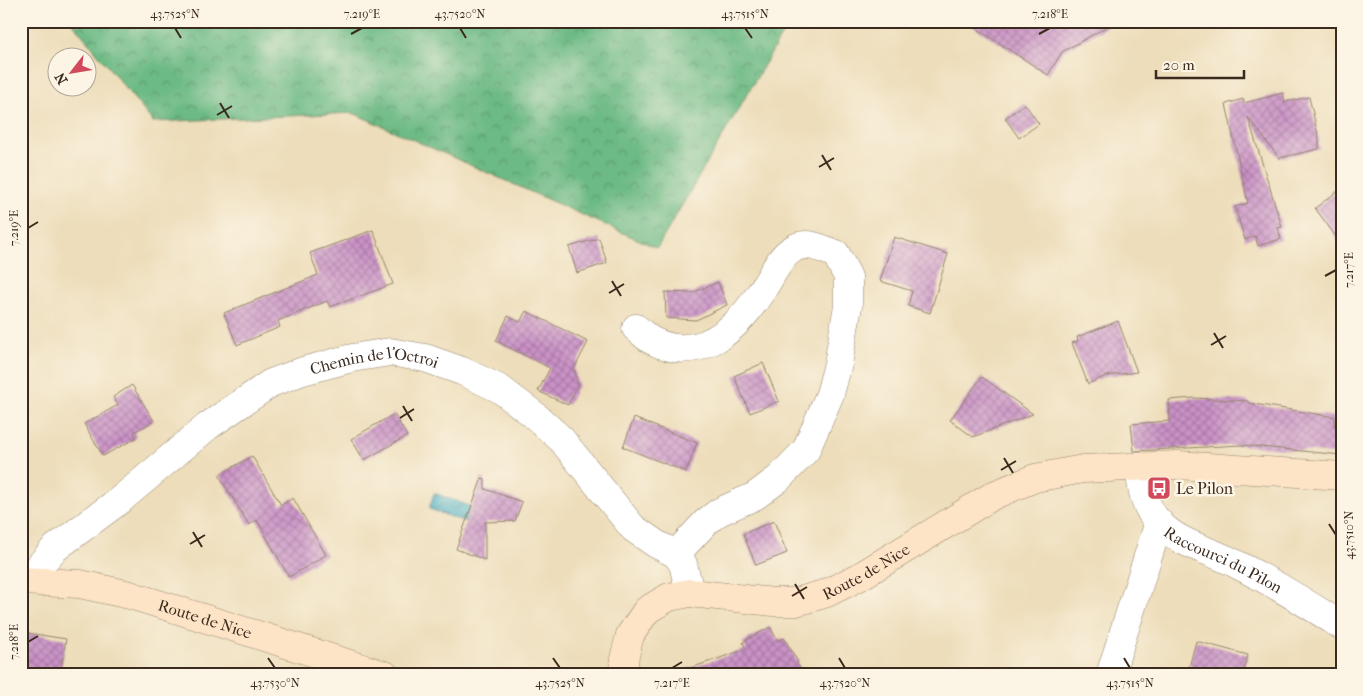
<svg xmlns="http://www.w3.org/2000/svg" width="1363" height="696" font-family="'IM FELL French Canon',serif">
  <defs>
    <pattern id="forest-crowns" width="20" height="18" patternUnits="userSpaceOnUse" patternTransform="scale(1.25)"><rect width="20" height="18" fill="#6cba84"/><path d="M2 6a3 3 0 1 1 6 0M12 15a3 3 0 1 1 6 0" fill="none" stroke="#5a976b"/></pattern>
    <pattern id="water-waves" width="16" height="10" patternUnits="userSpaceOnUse" patternTransform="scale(1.25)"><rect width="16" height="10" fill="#45adc4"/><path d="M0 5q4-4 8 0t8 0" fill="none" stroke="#3b8d9f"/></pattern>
    <pattern id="building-cross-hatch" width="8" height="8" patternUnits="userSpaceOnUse" patternTransform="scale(1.25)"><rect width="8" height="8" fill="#ca92c7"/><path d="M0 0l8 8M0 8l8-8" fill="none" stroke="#a577a1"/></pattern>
  </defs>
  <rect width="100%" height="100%" fill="#fcf5e5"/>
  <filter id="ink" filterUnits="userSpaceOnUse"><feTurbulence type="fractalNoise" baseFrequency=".02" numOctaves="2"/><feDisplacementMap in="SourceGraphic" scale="10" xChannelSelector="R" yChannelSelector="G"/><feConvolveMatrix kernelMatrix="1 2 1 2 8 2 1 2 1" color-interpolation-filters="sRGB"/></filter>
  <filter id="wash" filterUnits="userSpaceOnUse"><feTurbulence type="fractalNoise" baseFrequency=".0096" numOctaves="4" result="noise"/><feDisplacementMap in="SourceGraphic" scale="20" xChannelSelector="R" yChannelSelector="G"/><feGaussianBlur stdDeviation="1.12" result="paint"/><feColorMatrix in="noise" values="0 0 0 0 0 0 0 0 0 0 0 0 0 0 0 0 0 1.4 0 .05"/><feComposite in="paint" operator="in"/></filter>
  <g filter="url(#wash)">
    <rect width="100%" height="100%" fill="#edddba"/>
    <path fill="url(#forest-crowns)" stroke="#547251" d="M 71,21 L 790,21 L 657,248 L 353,113 L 153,122 Z"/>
    <path fill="url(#water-waves)" stroke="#406c71" d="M 434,493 L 470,506 L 465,522 L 429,509 Z"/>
    <g id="blocks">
      <g fill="url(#building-cross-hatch)">
        <path d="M 965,21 L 1117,21 L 1062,52 L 1048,75 Z"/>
        <path d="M 1283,93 L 1285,102 L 1309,97 L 1319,139 L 1319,149 L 1279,158 L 1248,117 L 1282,227 L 1278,228 L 1281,239 L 1258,246 L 1255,236 L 1245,240 L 1235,207 L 1248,203 L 1226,104 L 1243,99 L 1244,103 Z"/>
        <path d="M 1025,104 L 1039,124 L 1019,138 L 1005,118 Z"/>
        <path d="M 1342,188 L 1342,245 L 1315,208 Z"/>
        <path d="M 373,230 L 393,284 L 330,307 L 327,301 L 278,321 L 280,327 L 237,345 L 224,313 L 318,275 L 310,253 Z"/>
        <path d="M 894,237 L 948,254 L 930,313 L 908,306 L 912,291 L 880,281 Z"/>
        <path d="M 599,238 L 607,263 L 577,273 L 569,247 Z"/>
        <path d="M 718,282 L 727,305 L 696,320 L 666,318 L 665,292 L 692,293 Z"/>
        <path d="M 526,311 L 588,342 L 574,369 L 578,385 L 568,405 L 538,391 L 550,368 L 496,341 L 508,316 L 520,322 Z"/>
        <path d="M 1118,321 L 1137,372 L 1106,376 L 1088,384 L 1072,343 L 1078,341 L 1077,337 Z"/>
        <path d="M 763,363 L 779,401 L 750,413 L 734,376 Z"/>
        <path d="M 982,377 L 1033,414 L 973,437 L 950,420 Z"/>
        <path d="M 132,385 L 154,421 L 134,432 L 136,438 L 103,456 L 84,424 L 118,405 L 113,397 Z"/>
        <path d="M 1194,398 L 1248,401 L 1248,403 L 1335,417 L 1334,427 L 1342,427 L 1342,455 L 1241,445 L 1134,451 L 1131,424 L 1170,421 L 1169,400 Z"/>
        <path d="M 394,414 L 407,436 L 364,460 L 351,439 Z"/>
        <path d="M 634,418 L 697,443 L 686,472 L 623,447 Z"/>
        <path d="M 252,456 L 281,505 L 293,498 L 326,555 L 289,577 L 257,520 L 249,525 L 219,475 Z"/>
        <path d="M 482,478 L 485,479 L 485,489 L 522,502 L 515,521 L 485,522 L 485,560 L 456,549 Z"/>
        <path d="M 774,521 L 787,553 L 756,565 L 743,534 Z"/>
        <path d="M 770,627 L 778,641 L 784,638 L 798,662 L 797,663 L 804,675 L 683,675 L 682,671 L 746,649 L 743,642 Z"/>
        <path d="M 21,632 L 66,639 L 60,675 L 21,675 Z"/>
        <path d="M 1196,641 L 1248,655 L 1243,675 L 1187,675 Z"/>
      </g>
    </g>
  </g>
  <g filter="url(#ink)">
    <use href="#blocks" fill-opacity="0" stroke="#94846c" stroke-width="1"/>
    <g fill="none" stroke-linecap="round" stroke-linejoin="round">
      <g stroke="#94846c" stroke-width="29">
        <g id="street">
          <path d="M 636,328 C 641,332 646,337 651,340 C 700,366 738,328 763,289 C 773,274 781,252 799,246 C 810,242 825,250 836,254 L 848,277 L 848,306 L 838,364 L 830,394 L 806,450 L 778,479 L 755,496 L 719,512 L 706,522 L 676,554"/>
          <path id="s1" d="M 1139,466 C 1141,487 1144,507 1159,523 C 1180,545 1210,550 1236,564 C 1272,582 1308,604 1342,626"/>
          <path id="s2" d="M 32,580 L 41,564 L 54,549 L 120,500 L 208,426 L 271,383 L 303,371 L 352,358 L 390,352 L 425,358 L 462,371 L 500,389 L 533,414 L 561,439 L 633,528 L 656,544 L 676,554 L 683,564 L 690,593"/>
          <path d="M 1110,675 L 1159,522"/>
        </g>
      </g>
      <g stroke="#94846c" stroke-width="29">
        <g id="secondary">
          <path id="s3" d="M 21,581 L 80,584 L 130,595 L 385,675"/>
          <path id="s4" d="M 624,675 L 624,659 L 630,635 L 647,610 L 669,597 L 690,593 L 774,602 L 796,602 L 827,593 L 859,577 L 994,495 L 1035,478 L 1083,469 L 1178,465 L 1342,476"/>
        </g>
      </g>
      <use href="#street" stroke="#fff" stroke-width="28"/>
      <use href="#secondary" stroke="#fee4c6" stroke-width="28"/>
    </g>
  </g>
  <path fill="none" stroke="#3b2a1e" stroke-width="2" d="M 175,28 L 181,38M 460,28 L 466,38M 745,28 L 752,38M 351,34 L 362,28M 1039,34 L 1050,28M 220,103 L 229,118M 217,115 L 232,106M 822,155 L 831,170M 819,167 L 834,158M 28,228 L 38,222M 1325,276 L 1336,270M 612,281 L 621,296M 609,293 L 624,284M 1214,333 L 1223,348M 1211,345 L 1226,336M 403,406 L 412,421M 400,418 L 414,409M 1004,458 L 1013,473M 1001,470 L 1016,461M 1329,524 L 1336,535M 193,532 L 202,547M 190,544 L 205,535M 795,584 L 804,599M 792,596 L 807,587M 28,642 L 38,636M 268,658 L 275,668M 553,658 L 560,668M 839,658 L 845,668M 1124,658 L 1130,668M 672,668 L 682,662"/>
  <defs>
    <g id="bus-square" transform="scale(1.25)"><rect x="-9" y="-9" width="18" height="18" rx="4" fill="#d1495b" stroke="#fcf5e5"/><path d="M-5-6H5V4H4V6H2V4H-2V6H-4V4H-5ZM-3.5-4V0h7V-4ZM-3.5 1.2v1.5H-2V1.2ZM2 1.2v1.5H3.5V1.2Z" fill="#fff"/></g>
  </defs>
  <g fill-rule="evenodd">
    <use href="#bus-square" x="1159" y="488"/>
  </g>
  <g text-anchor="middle" stroke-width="5" stroke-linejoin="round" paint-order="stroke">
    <g font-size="16" fill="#3b2a1e" stroke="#fcf5e5">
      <text dy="6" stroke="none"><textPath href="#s2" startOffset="419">Chemin de l'Octroi</textPath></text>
      <text dy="6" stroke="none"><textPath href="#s1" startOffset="136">Raccourci du Pilon</textPath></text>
      <text dy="6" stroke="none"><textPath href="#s4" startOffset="301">Route de Nice</textPath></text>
      <text dy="6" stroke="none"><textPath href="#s3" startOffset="189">Route de Nice</textPath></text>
    </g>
    <g font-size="16" fill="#3b2a1e" stroke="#fcf5e5" text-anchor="start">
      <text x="1176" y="494">Le Pilon</text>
    </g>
  </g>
  <rect width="1363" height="696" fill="none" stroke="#fcf5e5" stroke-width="55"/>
  <g transform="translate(72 72) rotate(239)"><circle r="24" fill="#fcf5e5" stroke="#afa495"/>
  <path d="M0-4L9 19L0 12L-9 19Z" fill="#d1495b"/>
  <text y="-8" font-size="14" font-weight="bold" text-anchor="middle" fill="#3b2a1e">N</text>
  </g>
  <path d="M1156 70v8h88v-8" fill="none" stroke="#3b2a1e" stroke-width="2.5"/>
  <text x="1163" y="70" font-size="15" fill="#3b2a1e" stroke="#fcf5e5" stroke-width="4" paint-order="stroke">20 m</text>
  <rect x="28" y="28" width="1308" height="640" fill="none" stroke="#3b2a1e" stroke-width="2"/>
  <g font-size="12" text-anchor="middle" fill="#3b2a1e">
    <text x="175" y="18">43.7525°N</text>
    <text x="362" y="18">7.219°E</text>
    <text x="460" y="18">43.7520°N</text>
    <text x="745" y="18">43.7515°N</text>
    <text x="1050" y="18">7.218°E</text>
    <text transform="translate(14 228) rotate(-90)" y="4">7.219°E</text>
    <text transform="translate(1349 270) rotate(-90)" y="4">7.217°E</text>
    <text transform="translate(1349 535) rotate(-90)" y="4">43.7510°N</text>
    <text transform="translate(14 642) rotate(-90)" y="4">7.218°E</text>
    <text x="275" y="687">43.7530°N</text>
    <text x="560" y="687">43.7525°N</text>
    <text x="672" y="687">7.217°E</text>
    <text x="845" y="687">43.7520°N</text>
    <text x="1130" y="687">43.7515°N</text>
  </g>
</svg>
